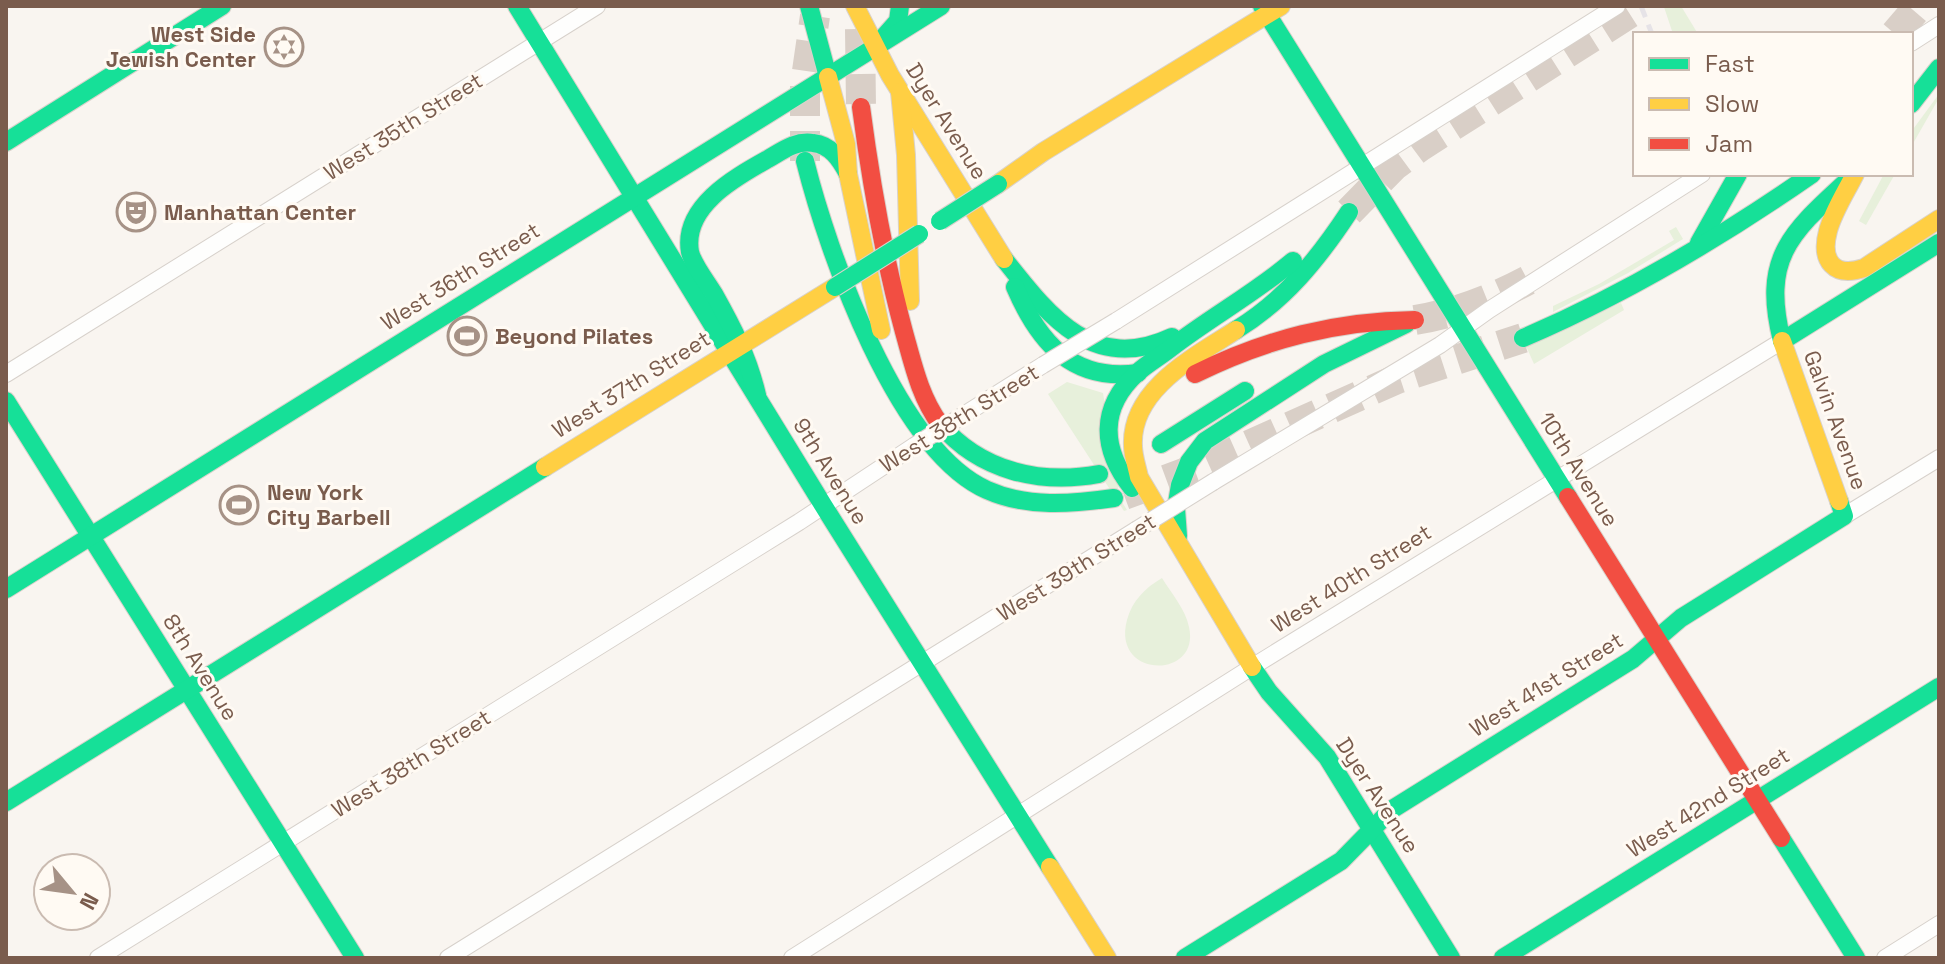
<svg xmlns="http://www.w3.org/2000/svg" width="1945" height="964" font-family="'Space Grotesk',sans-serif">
  <rect width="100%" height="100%" fill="#f9f5f0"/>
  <g fill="#e7f0db">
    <path d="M 1666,6 L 1681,6 L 1698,34 L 1673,34 L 1664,7 Z"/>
    <path d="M 1939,94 L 1939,98 L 1911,147 L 1911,132 Z"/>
    <path d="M 1884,174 L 1895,174 L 1866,225 L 1859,221 Z"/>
    <path d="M 1676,227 L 1683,239 L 1628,273 L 1553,312 L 1553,306 L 1599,284 L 1674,240 L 1669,231 Z"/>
    <path d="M 1621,303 L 1624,310 L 1534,364 L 1526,346 Z"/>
    <path d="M 1067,382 L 1103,393 L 1120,499 L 1127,510 L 1124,511 L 1048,394 Z"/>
    <path d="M 1162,578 C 1171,593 1186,610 1189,627 C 1201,680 1111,679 1127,620 C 1132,601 1145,588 1162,578 Z"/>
  </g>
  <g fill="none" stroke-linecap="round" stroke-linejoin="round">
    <g stroke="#d9cfc7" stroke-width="30" stroke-dasharray="30 15" stroke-linecap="butt">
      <path d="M 860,29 L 861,107"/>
      <path d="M 1895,34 L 1919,6"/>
      <path d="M 805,161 L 805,85 L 815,16"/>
      <path d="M 1349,212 L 1394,166 L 1421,146 L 1641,6"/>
      <path d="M 1415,320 C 1457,313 1495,298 1532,278"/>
      <path d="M 1124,495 L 1195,469 L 1397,379 L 1523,338"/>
    </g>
    <g stroke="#d7d1cb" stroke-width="18">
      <g id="street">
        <path d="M 1911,43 L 1939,25"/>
        <path d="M 1116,321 L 1617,6"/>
        <path d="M 6,374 L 597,6"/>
        <path d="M 962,416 L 1043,365"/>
        <path d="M 1213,482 L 1440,345 L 1489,310 L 1702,174"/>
        <path d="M 1844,516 L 1939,458"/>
        <path d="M 98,958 L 799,522 L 914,446"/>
        <path d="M 448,958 L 1136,530"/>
        <path d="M 792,958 L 1252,667 L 1782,341"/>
        <path d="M 1885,958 L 1939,924"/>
      </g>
    </g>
    <g stroke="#d9d2cb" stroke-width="20">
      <g id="fast">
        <path d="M 517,6 L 823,505 L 1050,867"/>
        <path d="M 809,6 L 828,77"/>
        <path d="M 1262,6 L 1568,497"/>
        <path d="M 875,47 L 898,21 L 900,6"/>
        <path d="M 1911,104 L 1939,68"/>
        <path d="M 6,142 L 222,6"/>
        <path d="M 805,161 C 828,253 897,450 987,490 C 1027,508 1072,504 1114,498"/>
        <path d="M 1699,243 L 1738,174"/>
        <path d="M 1004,259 C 1049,316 1093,374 1172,337"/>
        <path d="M 1015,287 C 1039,343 1073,382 1138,373"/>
        <path d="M 1236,330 C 1285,300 1318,259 1349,212"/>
        <path d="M 1523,338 C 1626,294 1720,238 1812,174"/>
        <path d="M 1782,341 L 1939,243"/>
        <path d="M 1782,341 C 1762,260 1788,235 1845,183"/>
        <path d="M 757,395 C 748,357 733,328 714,294 C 707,282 693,265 690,252 C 682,206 736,177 768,159 C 782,151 796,140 813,143 C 831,145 840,159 848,174"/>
        <path d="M 6,401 L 355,958"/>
        <path d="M 940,424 C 980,471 1040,485 1099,474"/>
        <path d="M 1161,444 L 1245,391"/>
        <path d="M 1132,488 C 1101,449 1099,408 1137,373 C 1148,363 1161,356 1172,347 C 1211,317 1255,293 1293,261"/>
        <path d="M 1178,536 L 1176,509 L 1180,485 L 1189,462 L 1205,441 L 1324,364 L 1406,324"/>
        <path d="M 6,589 L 941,6"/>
        <path d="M 1252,667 L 1269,692 L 1327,757 L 1451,958"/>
        <path d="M 6,802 L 545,467"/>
        <path d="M 1781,838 L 1856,958"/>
        <path d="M 1185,958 L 1341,861 L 1391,810 L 1633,659 L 1681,618 L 1844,516 L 1839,501"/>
        <path d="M 1503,958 L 1939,687"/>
      </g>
    </g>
    <g stroke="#d9d2cb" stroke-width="20">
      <g id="slow">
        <path d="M 855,6 L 890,75 L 1004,259"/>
        <path d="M 828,77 L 846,144 L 848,174 L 881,330"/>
        <path d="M 900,92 L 906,155 L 910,301"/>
        <path d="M 1855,174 C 1846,192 1833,212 1828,231 C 1820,261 1834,278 1864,268 L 1939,219"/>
        <path d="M 998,184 L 1043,152 L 1281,6"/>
        <path d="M 1236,330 C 1196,356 1130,389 1133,446 C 1133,456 1137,467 1139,477 L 1252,667"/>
        <path d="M 1782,341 L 1839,501"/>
        <path d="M 545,467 L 835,287"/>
        <path d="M 1050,867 L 1107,958"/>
      </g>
    </g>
    <g stroke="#d9d2cb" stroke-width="20">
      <g id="jam">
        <path d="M 861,107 C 871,183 884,258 904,332 C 913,364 920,397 940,424"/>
        <path d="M 1195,374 C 1266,339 1336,321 1415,320"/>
        <path d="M 1568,497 L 1781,838"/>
      </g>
    </g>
    <use href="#street" stroke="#fefefd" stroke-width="16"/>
    <use href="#fast" stroke="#16e098" stroke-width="18"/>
    <use href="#slow" stroke="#ffcf43" stroke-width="18"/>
    <use href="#jam" stroke="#f24e42" stroke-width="18"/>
    <path stroke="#e6e3e7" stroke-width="5" stroke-dasharray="12 8" stroke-linecap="butt" d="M 1641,6 L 1652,34"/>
    <g stroke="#d7d1cb" stroke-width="18" stroke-linecap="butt">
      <g id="street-bridge">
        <path d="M 1043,365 L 1116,321"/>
        <path d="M 914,446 L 962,416"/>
        <path d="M 1136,530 L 1213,482"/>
      </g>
    </g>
    <g stroke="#d9d2cb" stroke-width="20" stroke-linecap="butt">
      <g id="fast-bridge">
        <path d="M 940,221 L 998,184"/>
        <path d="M 835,287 L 919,234"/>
      </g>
    </g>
    <use href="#street-bridge" stroke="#fefefd" stroke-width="16"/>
    <use href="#fast-bridge" stroke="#16e098" stroke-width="18"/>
  </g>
  <defs>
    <g id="synagogue-ring" transform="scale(2)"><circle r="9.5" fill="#fffaf3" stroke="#a69286" stroke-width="1.5"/><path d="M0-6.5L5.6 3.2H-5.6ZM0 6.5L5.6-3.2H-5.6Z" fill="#a69286"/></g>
    <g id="theatre-ring" transform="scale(2)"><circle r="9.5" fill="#fffaf3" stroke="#a69286" stroke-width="1.5"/><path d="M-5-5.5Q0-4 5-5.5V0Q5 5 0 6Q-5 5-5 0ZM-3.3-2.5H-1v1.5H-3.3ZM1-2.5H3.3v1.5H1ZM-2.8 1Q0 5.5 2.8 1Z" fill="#a69286"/></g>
    <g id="stadium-ring" transform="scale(2)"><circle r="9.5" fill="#fffaf3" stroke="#a69286" stroke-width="1.5"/><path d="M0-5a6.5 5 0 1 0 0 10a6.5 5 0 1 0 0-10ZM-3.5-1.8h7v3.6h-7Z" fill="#a69286"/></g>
  </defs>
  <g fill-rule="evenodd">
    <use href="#synagogue-ring" x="284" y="47"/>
    <use href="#theatre-ring" x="136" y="212"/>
    <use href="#stadium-ring" x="467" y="336"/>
    <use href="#stadium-ring" x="239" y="505"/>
  </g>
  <g text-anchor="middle" stroke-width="6" stroke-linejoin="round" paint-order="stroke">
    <g font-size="22" font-weight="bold" fill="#7a5c4d" stroke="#fffaf3" text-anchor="start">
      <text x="256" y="42" text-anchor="end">West Side<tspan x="256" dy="25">Jewish Center</tspan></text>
      <text x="164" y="220">Manhattan Center</text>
      <text x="495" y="344">Beyond Pilates</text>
      <text x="267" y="500">New York<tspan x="267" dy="25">City Barbell</tspan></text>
    </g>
    <g font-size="22" fill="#7a5c4d" stroke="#fffaf3">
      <text transform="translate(947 121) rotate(58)" y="8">Dyer Avenue</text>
      <text transform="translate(403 126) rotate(-32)" y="8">West 35th Street</text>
      <text transform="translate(460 276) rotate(-32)" y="8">West 36th Street</text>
      <text transform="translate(631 384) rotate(-32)" y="8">West 37th Street</text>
      <text transform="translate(959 418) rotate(-32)" y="8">West 38th Street</text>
      <text transform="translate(1836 420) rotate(70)" y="8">Galvin Avenue</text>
      <text transform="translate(1579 469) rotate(58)" y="8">10th Avenue</text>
      <text transform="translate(831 471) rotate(58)" y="8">9th Avenue</text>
      <text transform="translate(1076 567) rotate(-32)" y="8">West 39th Street</text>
      <text transform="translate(1351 578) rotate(-32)" y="8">West 40th Street</text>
      <text transform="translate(201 667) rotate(58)" y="8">8th Avenue</text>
      <text transform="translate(1546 684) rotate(-32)" y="8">West 41st Street</text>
      <text transform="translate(411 763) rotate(-32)" y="8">West 38th Street</text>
      <text transform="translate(1378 795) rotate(57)" y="8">Dyer Avenue</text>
      <text transform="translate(1708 802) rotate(-32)" y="8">West 42nd Street</text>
    </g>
  </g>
  <rect width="1945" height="964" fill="none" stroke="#7a5c4d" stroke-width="16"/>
  <rect x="1633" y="32" width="280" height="144" fill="#fffaf3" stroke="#cabbb1" stroke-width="2"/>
  <rect x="1649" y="58" width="40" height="12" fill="#16e098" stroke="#cabbb1" stroke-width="2"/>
  <text x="1705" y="72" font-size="24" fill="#7a5c4d">Fast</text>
  <rect x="1649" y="98" width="40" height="12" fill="#ffcf43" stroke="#cabbb1" stroke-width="2"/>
  <text x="1705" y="112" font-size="24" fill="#7a5c4d">Slow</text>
  <rect x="1649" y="138" width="40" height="12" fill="#f24e42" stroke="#cabbb1" stroke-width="2"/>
  <text x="1705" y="152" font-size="24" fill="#7a5c4d">Jam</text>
  <g transform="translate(72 892) rotate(119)"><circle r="38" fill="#fffaf3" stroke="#cabbb1" stroke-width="2"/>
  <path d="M0-6L14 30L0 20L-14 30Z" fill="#a69286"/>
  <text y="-12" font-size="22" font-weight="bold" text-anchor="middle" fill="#7a5c4d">N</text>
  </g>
</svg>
